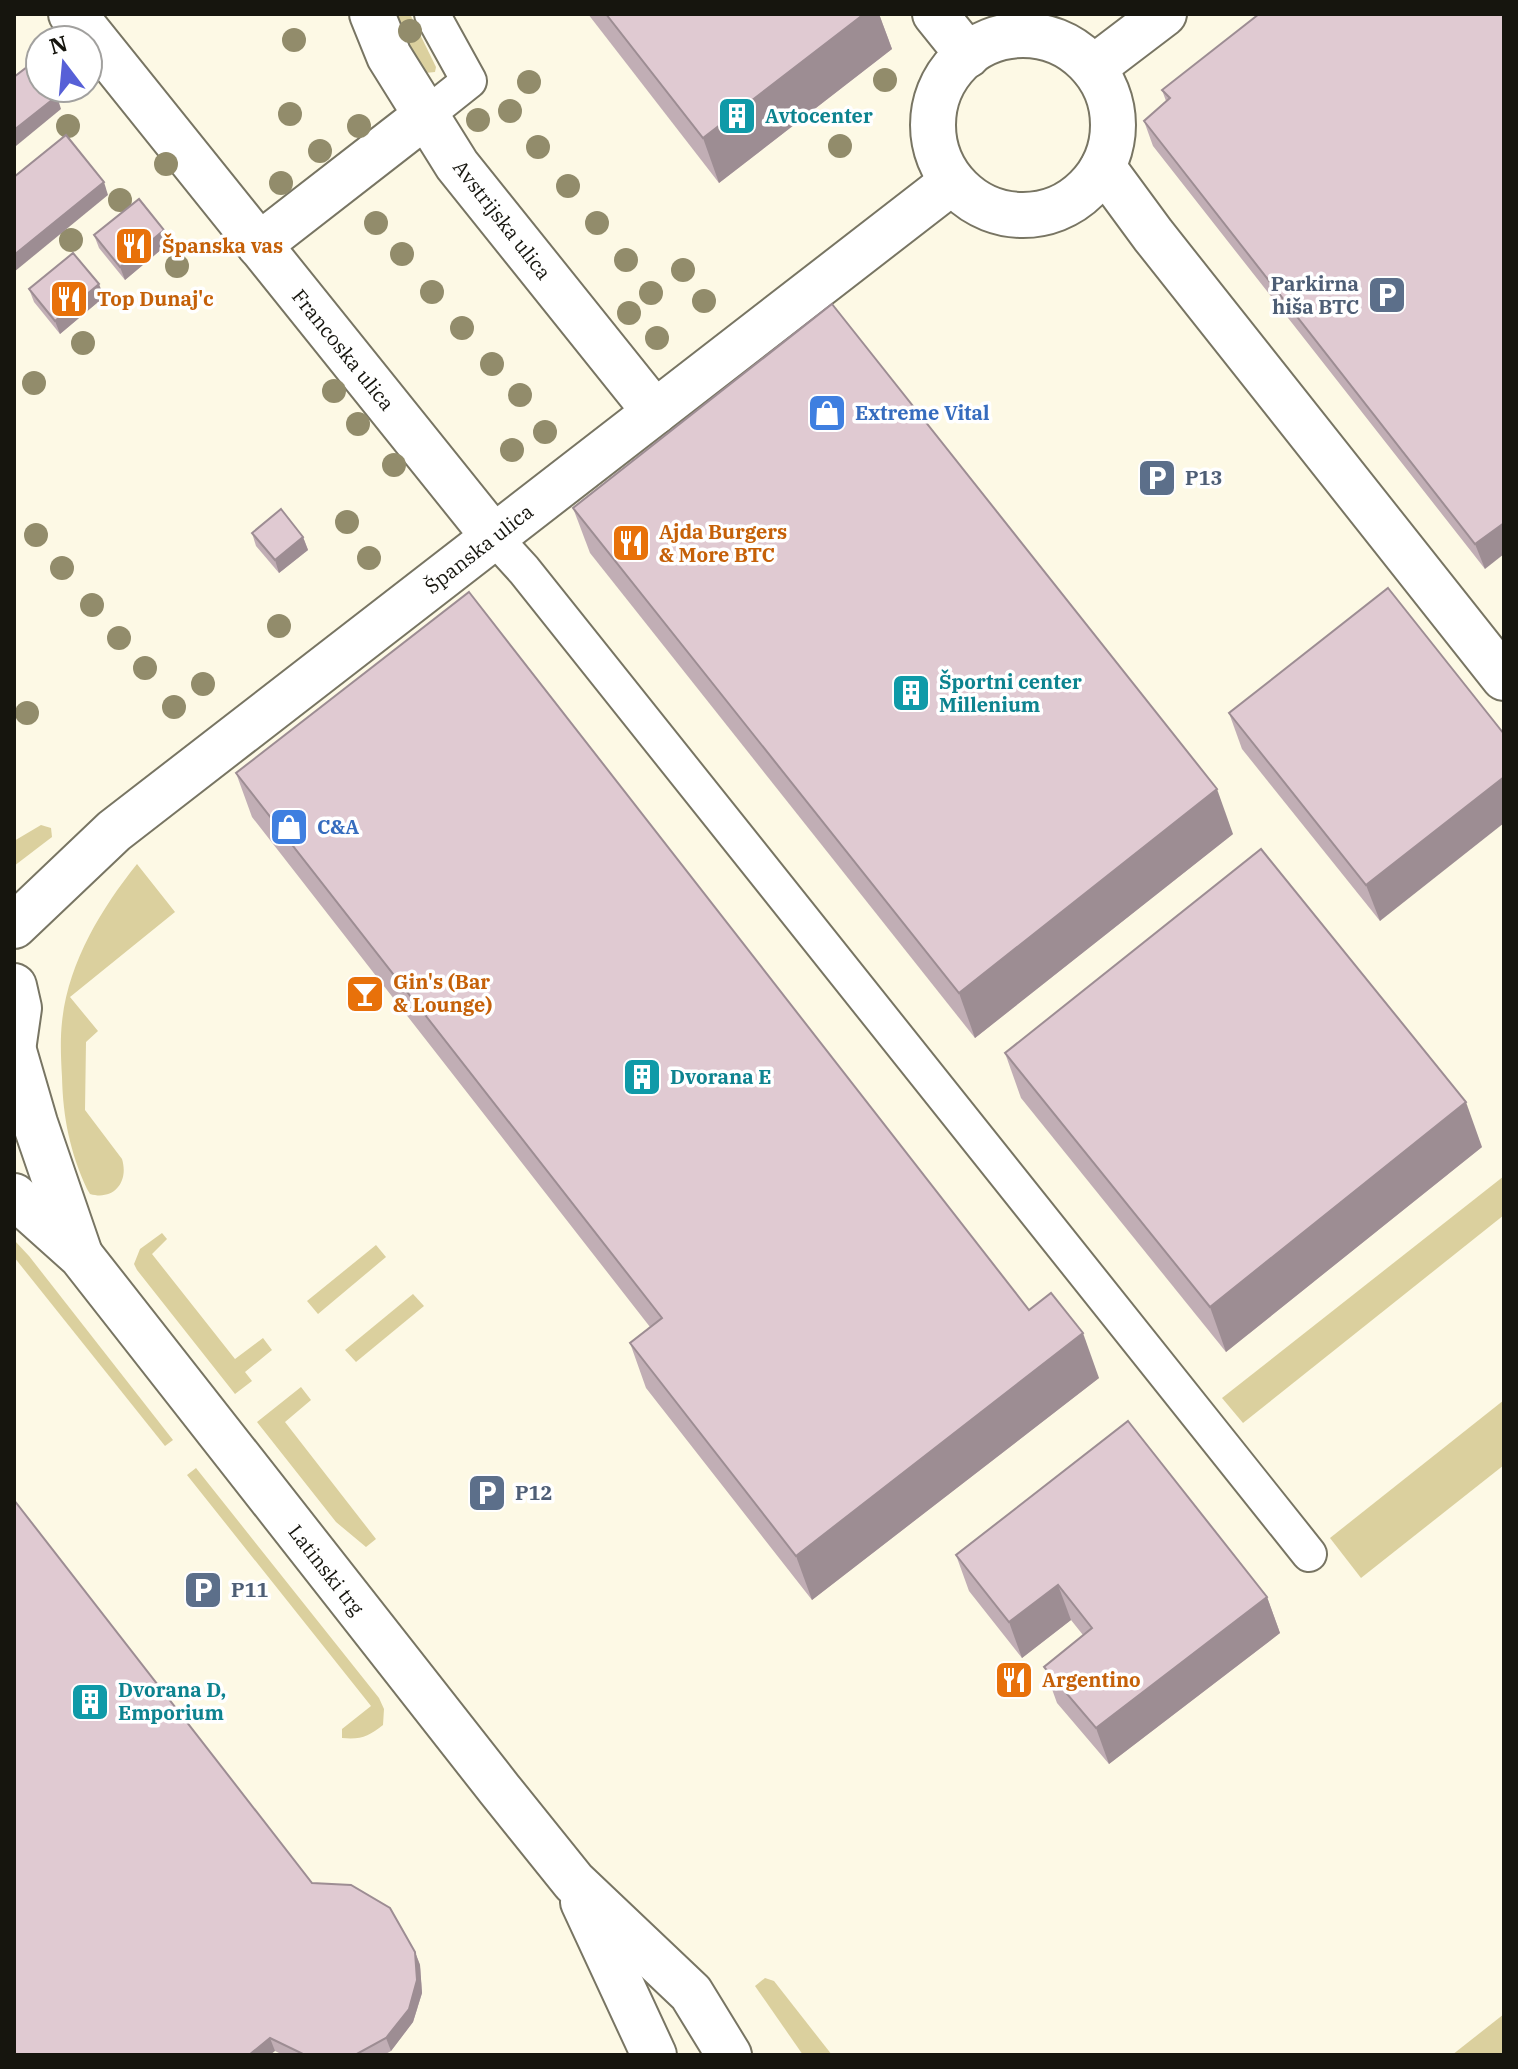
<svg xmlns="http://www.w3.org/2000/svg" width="1518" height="2069" font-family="'IBM Plex Serif',serif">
  <rect width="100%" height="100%" fill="#fdf9e5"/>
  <g fill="#dbd09e">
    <path d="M 396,14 L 410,14 L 436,67 L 435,72 L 425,73 L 416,60 Z"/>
    <path d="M 41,825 L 51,828 L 52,837 L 14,866 L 14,841 Z"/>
    <path d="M 137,864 L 175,912 L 70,997 L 98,1031 L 86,1042 L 85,1110 L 122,1159 C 129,1182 114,1201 90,1194 L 87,1189 C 70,1152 63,1118 62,1077 C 61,1059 60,1040 62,1022 C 68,963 101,909 137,864 Z"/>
    <path d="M 1504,1176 L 1504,1215 L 1243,1423 L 1222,1398 Z"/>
    <path d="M 162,1233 L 167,1239 L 152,1254 L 235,1359 L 263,1338 L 272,1350 L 245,1372 L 252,1381 L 235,1394 L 137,1270 L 134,1264 L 140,1249 Z"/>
    <path d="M 14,1240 L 29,1256 L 173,1440 L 165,1446 L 14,1257 Z"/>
    <path d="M 376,1245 L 386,1257 L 318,1314 L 307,1301 Z"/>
    <path d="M 413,1294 L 424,1306 L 356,1362 L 345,1350 Z"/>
    <path d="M 301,1387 L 311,1400 L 285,1422 L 376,1539 L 366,1547 L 336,1522 L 257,1422 Z"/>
    <path d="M 1504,1400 L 1504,1465 L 1361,1578 L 1330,1538 Z"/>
    <path d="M 196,1468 L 379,1698 L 384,1709 L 383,1725 C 369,1736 361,1740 342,1738 L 342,1729 L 371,1706 L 187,1475 Z"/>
    <path d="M 765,1978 L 774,1981 L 832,2055 L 803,2055 L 755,1986 Z"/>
    <path d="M 1504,2014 L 1504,2055 L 1452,2055 Z"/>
  </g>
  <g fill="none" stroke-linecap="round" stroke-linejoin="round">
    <g stroke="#787563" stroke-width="38">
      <g id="service">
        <path d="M 425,116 L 469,81 L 432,14"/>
        <path d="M 494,537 L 524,570 L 1309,1554"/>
      </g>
    </g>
    <g stroke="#787563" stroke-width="48">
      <g id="minor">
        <path d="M 71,14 L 82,24 L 494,537"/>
        <path d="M 372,14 L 389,56 L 457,165 L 655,412"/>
        <path d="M 935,14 L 968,55"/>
        <circle cx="1023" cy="125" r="90"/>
        <path d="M 1093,68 L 1164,14"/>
        <path d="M 1103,167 L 1153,235 L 1504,678"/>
        <path d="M 259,245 L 425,116"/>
        <path d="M 14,926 L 114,831 L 952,182"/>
        <path d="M 14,986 L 19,1008 L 14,1043"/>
        <path d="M 14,1051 L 35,1123 L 80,1254"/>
        <path d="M 14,1196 L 81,1256 L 500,1790 L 574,1882 L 691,1993 L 729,2055"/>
        <path d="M 583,1902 L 654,2055"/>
      </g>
    </g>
    <use href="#service" stroke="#fff" stroke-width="34"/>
    <use href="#minor" stroke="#fff" stroke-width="44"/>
  </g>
  <g fill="#928c6b">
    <circle cx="410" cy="31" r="12"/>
    <circle cx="294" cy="40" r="12"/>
    <circle cx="885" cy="80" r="12"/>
    <circle cx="529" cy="82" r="12"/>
    <circle cx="510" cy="111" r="12"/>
    <circle cx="290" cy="114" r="12"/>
    <circle cx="478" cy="120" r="12"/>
    <circle cx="68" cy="126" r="12"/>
    <circle cx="359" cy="126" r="12"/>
    <circle cx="840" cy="146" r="12"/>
    <circle cx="538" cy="147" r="12"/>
    <circle cx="320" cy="151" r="12"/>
    <circle cx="166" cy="164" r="12"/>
    <circle cx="281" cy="183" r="12"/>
    <circle cx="568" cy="186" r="12"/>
    <circle cx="120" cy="200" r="12"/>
    <circle cx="376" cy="223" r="12"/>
    <circle cx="597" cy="223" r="12"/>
    <circle cx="71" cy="240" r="12"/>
    <circle cx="402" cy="254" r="12"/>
    <circle cx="626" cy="260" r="12"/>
    <circle cx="177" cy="266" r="12"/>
    <circle cx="683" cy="270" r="12"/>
    <circle cx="432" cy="292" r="12"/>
    <circle cx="651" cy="293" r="12"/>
    <circle cx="704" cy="301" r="12"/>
    <circle cx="629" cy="313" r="12"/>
    <circle cx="462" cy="328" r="12"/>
    <circle cx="657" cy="338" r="12"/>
    <circle cx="83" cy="343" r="12"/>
    <circle cx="492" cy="364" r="12"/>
    <circle cx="34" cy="383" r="12"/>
    <circle cx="334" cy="391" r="12"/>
    <circle cx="520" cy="395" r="12"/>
    <circle cx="358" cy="424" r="12"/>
    <circle cx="545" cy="432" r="12"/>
    <circle cx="512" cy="450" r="12"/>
    <circle cx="394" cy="465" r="12"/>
    <circle cx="347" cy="522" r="12"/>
    <circle cx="36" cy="535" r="12"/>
    <circle cx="369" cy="558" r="12"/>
    <circle cx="62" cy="568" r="12"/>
    <circle cx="92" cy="605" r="12"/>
    <circle cx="279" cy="626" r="12"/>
    <circle cx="119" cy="638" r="12"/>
    <circle cx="145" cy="668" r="12"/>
    <circle cx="203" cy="684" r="12"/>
    <circle cx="174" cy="707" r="12"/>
    <circle cx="27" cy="713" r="12"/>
  </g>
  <g fill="#c1aeb5">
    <path d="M 588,14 L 879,14 L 892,49 L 719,183 Z"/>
    <path d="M 1504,14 L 1485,569 L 1153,146 L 1144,121 L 1166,101 L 1162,90 Z"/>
    <path d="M 94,235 L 169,243 L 125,280 L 99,248 Z"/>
    <path d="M 29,289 L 104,297 L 60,334 L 34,302 Z"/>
    <path d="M 573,508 L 1233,834 L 975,1038 L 590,553 Z"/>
    <path d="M 252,533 L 303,537 L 308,550 L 279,573 L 256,546 Z"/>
    <path d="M 1229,713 L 1504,734 L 1380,921 L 1242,749 Z"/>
    <path d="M 236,773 L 1029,1310 L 1099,1378 L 812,1600 L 646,1388 L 630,1343 L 650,1327 L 252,817 Z"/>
    <path d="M 1005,1053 L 1482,1147 L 1226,1352 L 1021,1098 Z"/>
    <path d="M 956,1555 L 1267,1597 L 1280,1633 L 1109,1764 L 1057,1703 L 1044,1667 L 1083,1635 L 1071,1620 L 1022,1658 L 969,1591 Z"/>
    <path d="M 312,1883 L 415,1952 L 420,1965 L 422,1993 L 413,2022 L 391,2051 L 384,2055 L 283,2055 L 275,2051 L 14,2055 Z"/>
  </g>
  <g fill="#9d8d93">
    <path d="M 864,14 L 879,14 L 892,49 L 719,183 L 703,138 Z"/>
    <path d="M 57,96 L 61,109 L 16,146 L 14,141 L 14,130 Z"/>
    <path d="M 104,182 L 108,195 L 14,272 L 14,255 Z"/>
    <path d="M 164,230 L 169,243 L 125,280 L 120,267 Z"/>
    <path d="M 99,284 L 104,297 L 60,334 L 55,321 Z"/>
    <path d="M 1504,523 L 1504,554 L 1485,569 L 1475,544 Z"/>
    <path d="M 303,537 L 308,550 L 279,573 L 275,560 Z"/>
    <path d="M 1504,777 L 1504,823 L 1380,921 L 1366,885 Z"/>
    <path d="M 1217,789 L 1233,834 L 975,1038 L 959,993 Z"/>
    <path d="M 1466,1102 L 1482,1147 L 1226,1352 L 1210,1307 Z"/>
    <path d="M 1083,1333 L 1099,1378 L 812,1600 L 796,1556 Z"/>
    <path d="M 1058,1585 L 1071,1620 L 1022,1658 L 1009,1622 Z"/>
    <path d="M 1267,1597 L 1280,1633 L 1109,1764 L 1096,1728 Z"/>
    <path d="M 415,1952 L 420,1965 L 422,1993 L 413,2022 L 391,2051 L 386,2038 Z"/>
    <path d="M 270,2038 L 275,2051 L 270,2055 L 249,2055 Z"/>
  </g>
  <g fill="#e0cad2" stroke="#9d8d93" stroke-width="2">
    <path d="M 606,14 L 864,14 L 703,138 Z"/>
    <path d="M 1259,14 L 1504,14 L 1504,523 L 1475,544 L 1144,121 L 1170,98 L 1162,90 Z"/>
    <path d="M 31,64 L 40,75 L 40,88 L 50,88 L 57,96 L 14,130 L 14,77 Z"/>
    <path d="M 66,135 L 104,182 L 14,255 L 14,177 Z"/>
    <path d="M 139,199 L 164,230 L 120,267 L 94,235 Z"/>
    <path d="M 73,253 L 99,284 L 55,321 L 29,289 Z"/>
    <path d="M 832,304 L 1217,789 L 959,993 L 573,508 Z"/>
    <path d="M 281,509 L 303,537 L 275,560 L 252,533 Z"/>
    <path d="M 1388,588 L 1504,734 L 1504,777 L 1366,885 L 1229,713 Z"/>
    <path d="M 469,592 L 1029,1310 L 1051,1293 L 1083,1333 L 796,1556 L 630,1343 L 662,1318 L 236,773 Z"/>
    <path d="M 1261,849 L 1466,1102 L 1210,1307 L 1005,1053 Z"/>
    <path d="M 1128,1421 L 1267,1597 L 1096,1728 L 1044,1667 L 1092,1628 L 1058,1585 L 1009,1622 L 956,1555 Z"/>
    <path d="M 14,1500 L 312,1883 L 351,1885 L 390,1908 L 415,1952 L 417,1980 L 409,2009 L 386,2038 L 355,2055 L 305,2055 L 270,2038 L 249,2055 L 14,2055 Z"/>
  </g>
  <defs>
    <g id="building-square" transform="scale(2)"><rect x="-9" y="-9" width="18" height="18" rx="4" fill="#0f9aa8" stroke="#fff"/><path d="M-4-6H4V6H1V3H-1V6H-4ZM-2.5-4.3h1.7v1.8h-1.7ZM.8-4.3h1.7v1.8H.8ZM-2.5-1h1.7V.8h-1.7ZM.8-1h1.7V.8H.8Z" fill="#fff"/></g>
    <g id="restaurant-square" transform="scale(2)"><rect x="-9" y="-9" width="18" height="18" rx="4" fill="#e8710a" stroke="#fff"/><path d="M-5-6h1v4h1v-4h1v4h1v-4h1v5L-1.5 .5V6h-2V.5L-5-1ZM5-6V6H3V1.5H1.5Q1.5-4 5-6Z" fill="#fff"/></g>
    <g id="parking-square" transform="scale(2)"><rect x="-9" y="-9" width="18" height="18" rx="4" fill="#5c6f8a" stroke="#fff"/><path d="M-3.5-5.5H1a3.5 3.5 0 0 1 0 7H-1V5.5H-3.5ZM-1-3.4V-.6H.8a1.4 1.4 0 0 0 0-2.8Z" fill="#fff"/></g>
    <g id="shop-square" transform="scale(2)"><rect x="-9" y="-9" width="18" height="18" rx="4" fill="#3f7fe0" stroke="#fff"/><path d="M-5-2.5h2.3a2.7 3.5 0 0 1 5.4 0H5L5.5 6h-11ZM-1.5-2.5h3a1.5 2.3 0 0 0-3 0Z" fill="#fff"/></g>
    <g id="bar-square" transform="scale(2)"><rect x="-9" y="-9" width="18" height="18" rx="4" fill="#e8710a" stroke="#fff"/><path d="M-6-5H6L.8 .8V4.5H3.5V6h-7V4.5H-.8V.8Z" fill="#fff"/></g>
  </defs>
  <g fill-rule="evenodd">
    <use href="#building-square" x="737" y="116"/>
    <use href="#restaurant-square" x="134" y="246"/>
    <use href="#parking-square" x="1387" y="295"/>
    <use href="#restaurant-square" x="69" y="299"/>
    <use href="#shop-square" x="827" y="413"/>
    <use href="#parking-square" x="1157" y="478"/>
    <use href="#restaurant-square" x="631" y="543"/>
    <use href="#building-square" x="911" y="693"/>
    <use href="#shop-square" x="289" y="827"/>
    <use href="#bar-square" x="365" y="994"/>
    <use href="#building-square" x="642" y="1077"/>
    <use href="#parking-square" x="487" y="1493"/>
    <use href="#parking-square" x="203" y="1590"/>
    <use href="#restaurant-square" x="1014" y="1680"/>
    <use href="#building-square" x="90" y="1702"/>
  </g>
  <g text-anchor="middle" stroke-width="7" stroke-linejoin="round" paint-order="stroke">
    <g font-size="20" font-weight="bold" fill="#0d838f" stroke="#fff" text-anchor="start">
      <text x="765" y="123">Avtocenter</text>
      <text x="939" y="689">Športni center<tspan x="939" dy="23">Millenium</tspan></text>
      <text x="670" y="1084">Dvorana E</text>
      <text x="118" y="1697">Dvorana D,<tspan x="118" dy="23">Emporium</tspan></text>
    </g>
    <g font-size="20" fill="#16150e" stroke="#fff">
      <text transform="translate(502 220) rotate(52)" y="7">Avstrijska ulica</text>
      <text transform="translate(343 350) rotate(51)" y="7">Francoska ulica</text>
      <text transform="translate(479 549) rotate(-38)" y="7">Španska ulica</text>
      <text transform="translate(326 1570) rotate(52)" y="7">Latinski trg</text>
    </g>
    <g font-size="20" font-weight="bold" fill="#c56008" stroke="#fff" text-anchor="start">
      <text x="162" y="253">Španska vas</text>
      <text x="97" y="306">Top Dunaj'c</text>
      <text x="659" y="539">Ajda Burgers<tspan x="659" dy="23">&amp; More BTC</tspan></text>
      <text x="393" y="989">Gin's (Bar<tspan x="393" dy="23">&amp; Lounge)</tspan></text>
      <text x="1042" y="1687">Argentino</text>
    </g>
    <g font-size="20" font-weight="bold" fill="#4e5e75" stroke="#fff" text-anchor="start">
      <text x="1359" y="291" text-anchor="end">Parkirna<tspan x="1359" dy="23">hiša BTC</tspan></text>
      <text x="1185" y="485">P13</text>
      <text x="515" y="1500">P12</text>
      <text x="231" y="1597">P11</text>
    </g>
    <g font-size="20" font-weight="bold" fill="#366cbe" stroke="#fff" text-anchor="start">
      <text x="855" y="420">Extreme Vital</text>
      <text x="317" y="834">C&amp;A</text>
    </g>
  </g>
  <rect width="1518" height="2069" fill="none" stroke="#16150e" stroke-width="32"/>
  <g transform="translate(64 64) rotate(344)"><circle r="38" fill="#ffffff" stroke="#a2a19f" stroke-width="2"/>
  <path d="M0-6L14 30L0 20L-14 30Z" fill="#5760d7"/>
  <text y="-12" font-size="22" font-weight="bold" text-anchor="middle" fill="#16150e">N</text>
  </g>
</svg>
